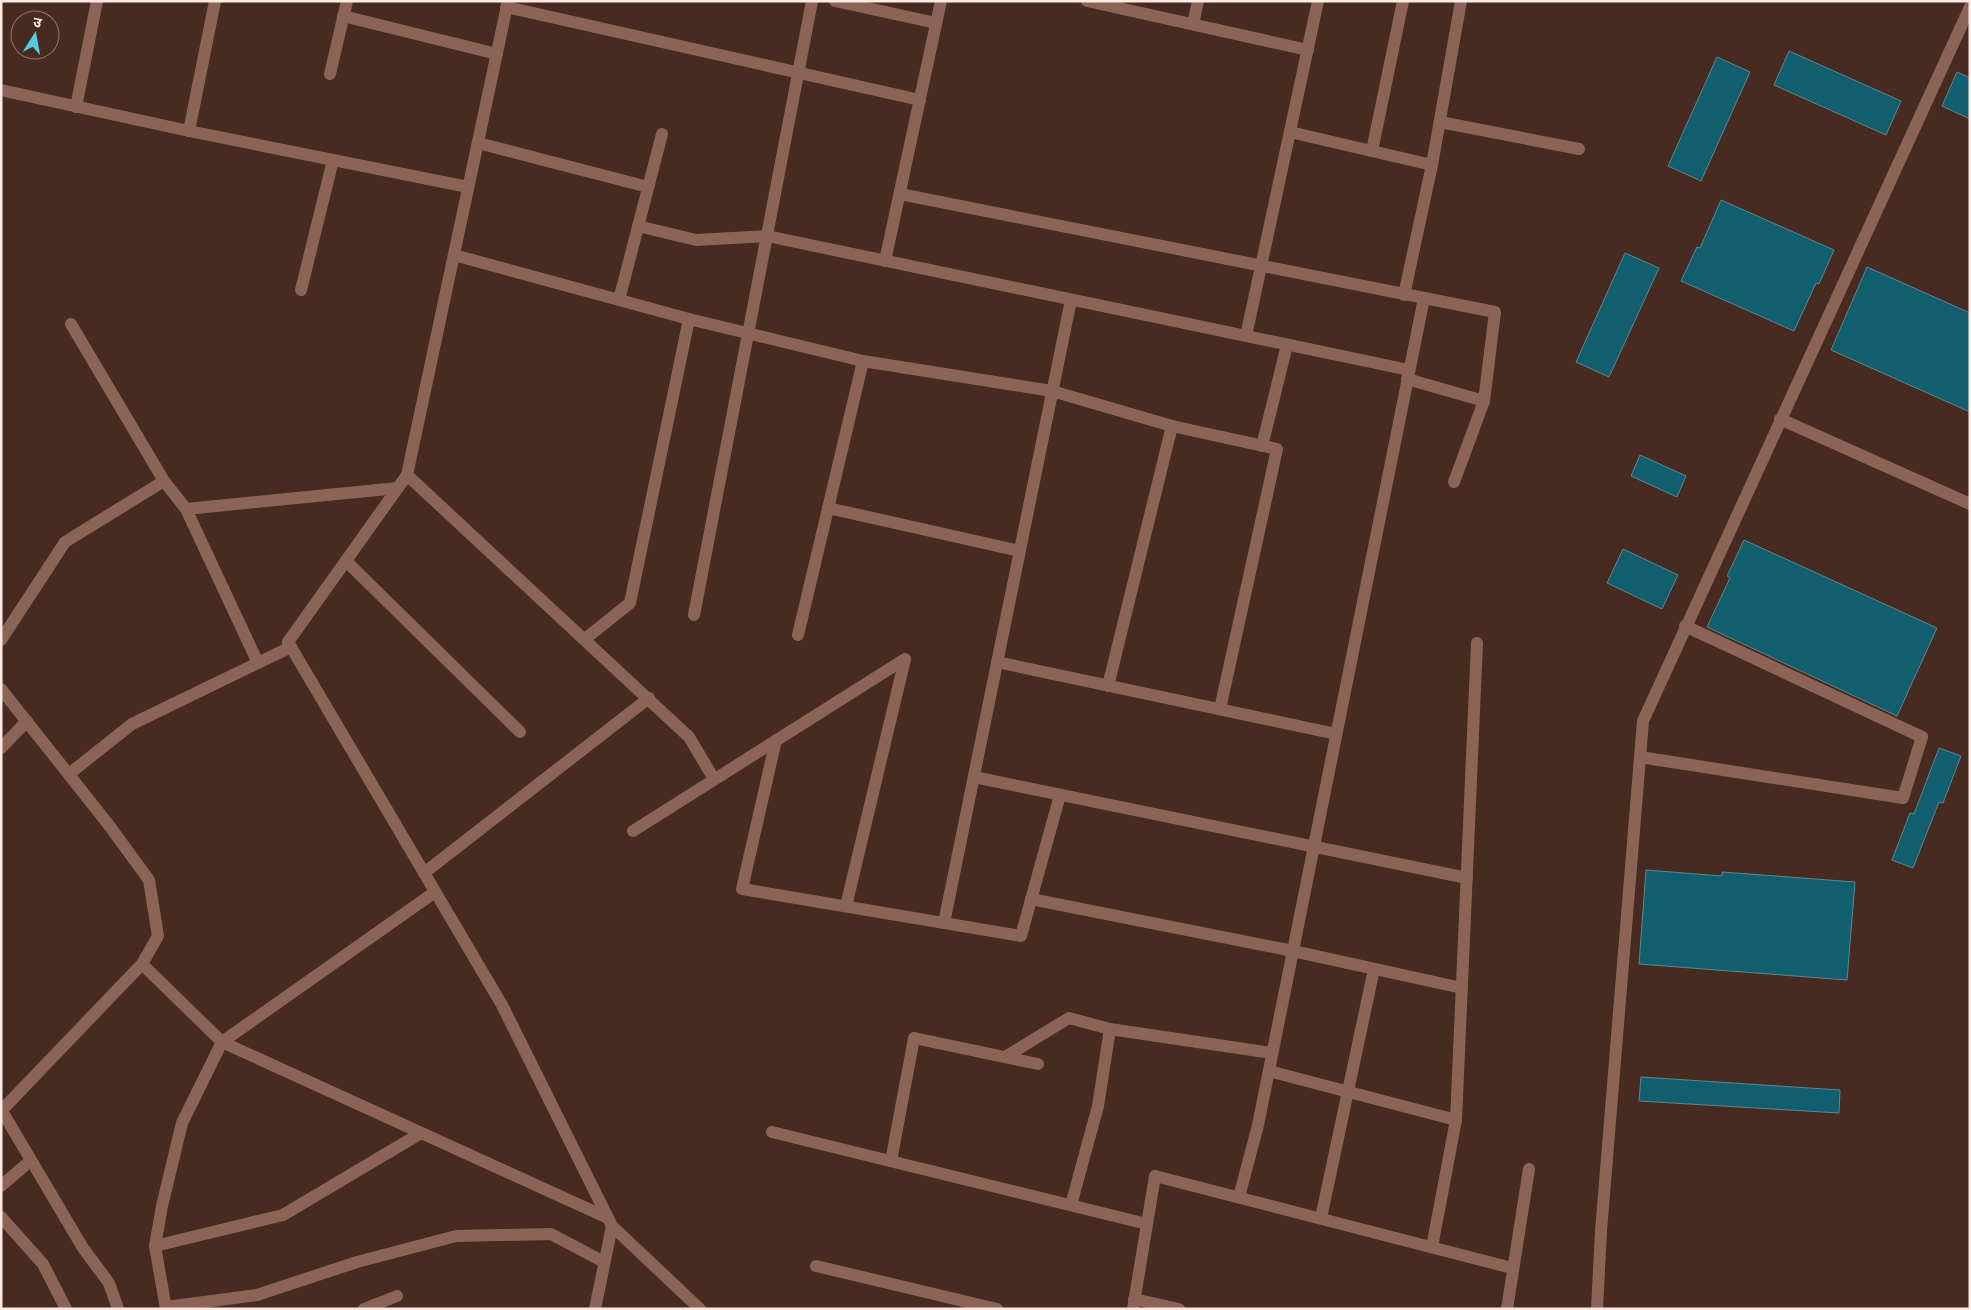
<svg xmlns="http://www.w3.org/2000/svg" width="1971" height="1310" font-family="'Libre Baskerville','Noto Sans Devanagari',serif">
  <rect width="100%" height="100%" fill="#472a20"/>
  <g fill="#115e6e" stroke="#5e8791">
    <path d="M 1789,51 L 1901,101 L 1886,135 L 1774,85 Z"/>
    <path d="M 1717,57 L 1750,72 L 1701,181 L 1668,166 Z"/>
    <path d="M 1957,72 L 1970,78 L 1970,119 L 1942,106 Z"/>
    <path d="M 1721,200 L 1834,250 L 1819,284 L 1816,283 L 1794,331 L 1681,281 L 1697,247 L 1700,248 Z"/>
    <path d="M 1625,253 L 1659,268 L 1609,377 L 1576,362 Z"/>
    <path d="M 1867,267 L 1970,313 L 1970,412 L 1831,350 Z"/>
    <path d="M 1640,455 L 1686,476 L 1677,497 L 1631,476 Z"/>
    <path d="M 1744,540 L 1937,628 L 1897,716 L 1707,627 L 1730,578 L 1727,576 Z"/>
    <path d="M 1623,549 L 1678,575 L 1662,609 L 1607,583 Z"/>
    <path d="M 1939,748 L 1961,756 L 1943,803 L 1939,802 L 1913,868 L 1892,860 L 1910,813 L 1914,814 Z"/>
    <path d="M 1646,870 L 1722,876 L 1722,872 L 1855,882 L 1847,980 L 1639,964 Z"/>
    <path d="M 1641,1077 L 1840,1090 L 1839,1113 L 1639,1101 Z"/>
  </g>
  <g fill="none" stroke-linecap="round" stroke-linejoin="round">
    <g stroke="#8c6457" stroke-width="12">
      <path d="M 835,1 L 936,23"/>
      <path d="M 1087,1 L 1308,50"/>
      <path d="M 506,7 L 920,100"/>
      <path d="M 343,16 L 497,54"/>
      <path d="M 1193,24 L 1198,1"/>
      <path d="M 330,74 L 347,1"/>
      <path d="M 1,90 L 189,131 L 468,187"/>
      <path d="M 76,107 L 97,1"/>
      <path d="M 1440,122 L 1579,149"/>
      <path d="M 189,131 L 215,1"/>
      <path d="M 1290,132 L 1432,165"/>
      <path d="M 478,143 L 648,187"/>
      <path d="M 1372,151 L 1403,1"/>
      <path d="M 900,194 L 1495,312 L 1484,401 L 1407,379"/>
      <path d="M 638,226 L 696,240 L 767,236 L 1409,370"/>
      <path d="M 454,255 L 689,319 L 630,603 L 585,639"/>
      <path d="M 885,261 L 941,1"/>
      <path d="M 301,290 L 333,160"/>
      <path d="M 1404,295 L 1432,165 L 1461,1"/>
      <path d="M 619,300 L 662,134"/>
      <path d="M 689,319 L 863,361 L 798,635"/>
      <path d="M 71,324 L 164,481 L 186,509 L 258,663"/>
      <path d="M 1246,336 L 1318,1"/>
      <path d="M 863,361 L 1052,391 L 1172,426"/>
      <path d="M 1780,419 L 1970,504"/>
      <path d="M 1262,446 L 1287,345"/>
      <path d="M 407,475 L 689,737 L 714,779"/>
      <path d="M 1454,482 L 1484,401"/>
      <path d="M 828,508 L 1020,551"/>
      <path d="M 186,509 L 398,488"/>
      <path d="M 346,561 L 520,732"/>
      <path d="M 694,615 L 812,1"/>
      <path d="M 1,640 L 65,542 L 164,481"/>
      <path d="M 997,662 L 1336,734"/>
      <path d="M 1108,686 L 1172,426 L 1277,449 L 1220,709"/>
      <path d="M 1,689 L 108,824 L 149,880 L 158,936 L 142,964 L 1,1111"/>
      <path d="M 776,740 L 742,889 L 1021,936 L 1060,795"/>
      <path d="M 1,748 L 27,721"/>
      <path d="M 1640,757 L 1903,798 L 1922,737 L 1685,626"/>
      <path d="M 69,774 L 132,724 L 291,647"/>
      <path d="M 974,777 L 1467,878"/>
      <path d="M 633,831 L 905,659 L 846,906"/>
      <path d="M 424,873 L 649,698"/>
      <path d="M 1031,899 L 1293,951 L 1462,988"/>
      <path d="M 944,923 L 1071,300"/>
      <path d="M 142,964 L 222,1042 L 608,1218"/>
      <path d="M 1005,1057 L 1069,1018 L 1110,1029 L 1272,1053"/>
      <path d="M 1269,1071 L 1456,1120"/>
      <path d="M 2,1111 L 83,1248 L 109,1283 L 118,1309"/>
      <path d="M 772,1132 L 1147,1224"/>
      <path d="M 891,1161 L 914,1038 L 1038,1064"/>
      <path d="M 1,1186 L 30,1161"/>
      <path d="M 1239,1197 L 1258,1125 L 1424,298"/>
      <path d="M 1071,1205 L 1098,1106 L 1110,1029"/>
      <path d="M 1,1217 L 43,1264 L 66,1309"/>
      <path d="M 1321,1218 L 1374,969"/>
      <path d="M 155,1246 L 283,1215 L 421,1133"/>
      <path d="M 1432,1247 L 1456,1120 L 1477,643"/>
      <path d="M 816,1266 L 997,1309"/>
      <path d="M 1134,1299 L 1179,1309"/>
      <path d="M 166,1307 L 257,1295 L 357,1262 L 456,1236 L 551,1234 L 604,1262"/>
      <path d="M 166,1309 L 155,1246 L 162,1206 L 182,1123 L 222,1042 L 435,892"/>
      <path d="M 364,1309 L 397,1296"/>
      <path d="M 595,1309 L 612,1226"/>
      <path d="M 1133,1309 L 1155,1176 L 1512,1268"/>
      <path d="M 1507,1309 L 1529,1169"/>
      <path d="M 1597,1309 L 1601,1231 L 1643,721 L 1970,7"/>
    </g>
    <path stroke="#8c6457" stroke-width="12" d="M 508,1 L 407,475 L 288,642 L 502,1005 L 612,1226 L 700,1309"/>
  </g>
  <rect width="1971" height="1310" fill="none" stroke="#feeae4" stroke-width="5"/>
  <g transform="translate(35 35) rotate(11)"><circle r="24" fill="#472a20" stroke="#90776e"/>
  <path d="M0-4L9 19L0 12L-9 19Z" fill="#58c9e3"/>
  <text y="-8" font-size="14" font-weight="bold" text-anchor="middle" fill="#feeae4">उ</text>
  </g>
</svg>
